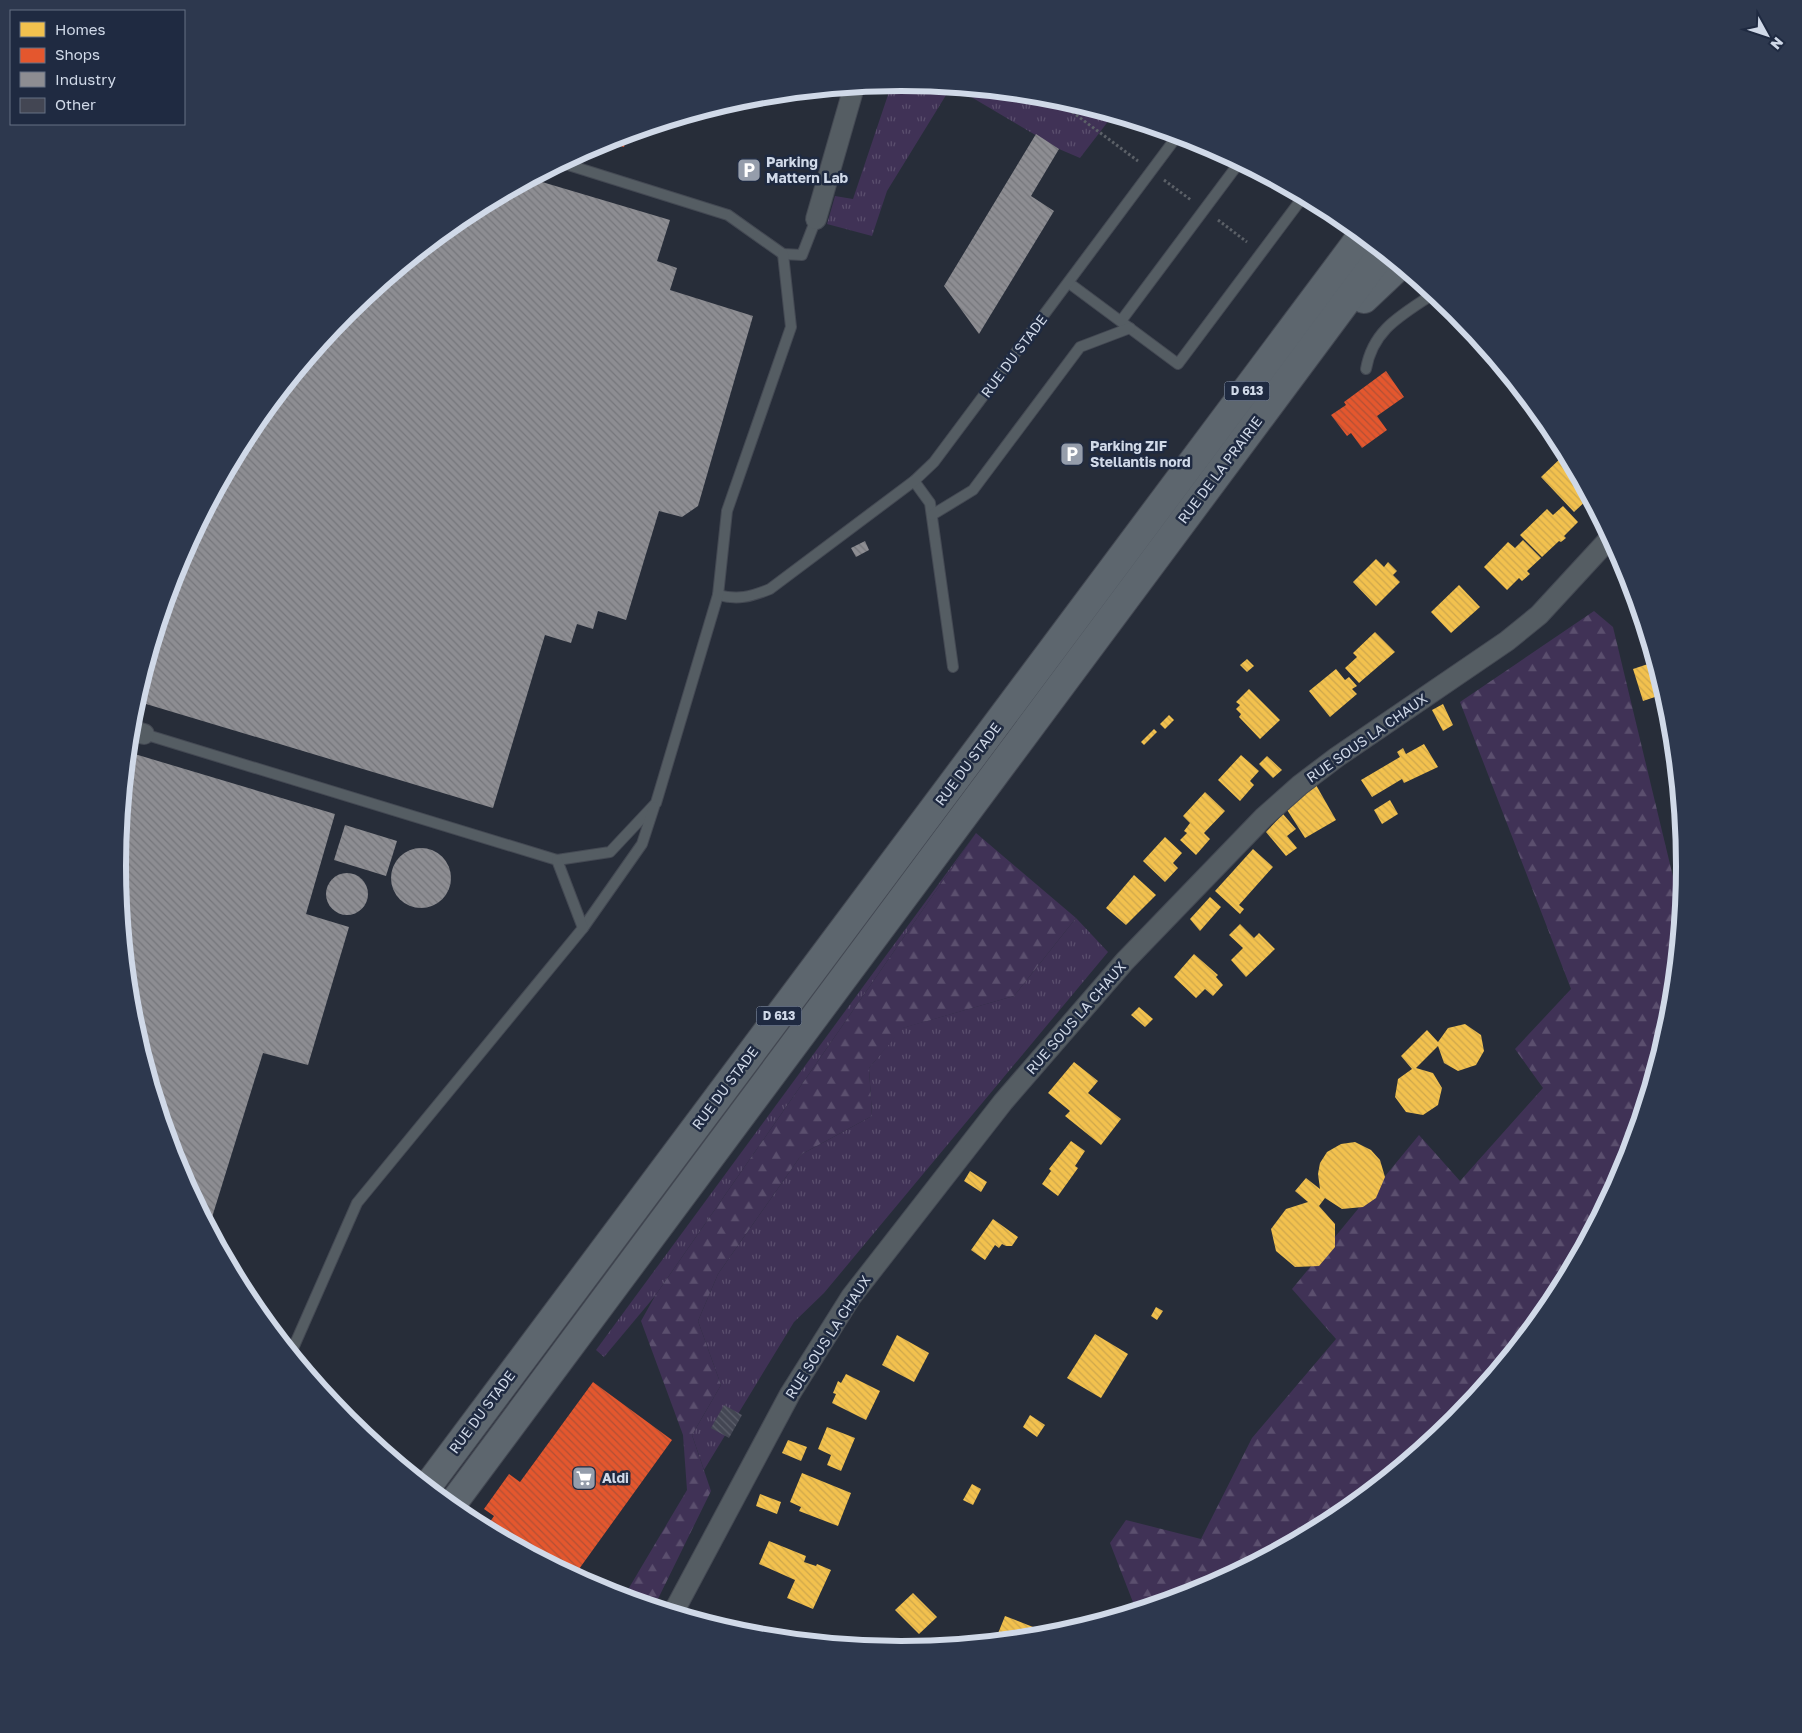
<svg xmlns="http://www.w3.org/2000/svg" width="1802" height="1733" font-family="'Golos Text',sans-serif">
  <defs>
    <pattern id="grass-tufts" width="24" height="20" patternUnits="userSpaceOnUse" patternTransform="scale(1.25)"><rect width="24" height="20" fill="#403256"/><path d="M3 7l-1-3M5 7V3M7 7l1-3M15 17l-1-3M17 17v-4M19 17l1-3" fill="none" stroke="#5b4f6e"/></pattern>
    <pattern id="forest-firs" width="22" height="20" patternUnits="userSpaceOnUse" patternTransform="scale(1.25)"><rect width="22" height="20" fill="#403256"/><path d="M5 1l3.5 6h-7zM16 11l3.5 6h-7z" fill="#5b4f6e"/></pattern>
    <pattern id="homes-back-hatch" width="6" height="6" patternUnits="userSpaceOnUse" patternTransform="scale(1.25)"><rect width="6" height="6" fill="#f2c14e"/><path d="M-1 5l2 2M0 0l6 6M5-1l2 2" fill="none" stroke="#cea74c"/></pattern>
    <pattern id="shops-back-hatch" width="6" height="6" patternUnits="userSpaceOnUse" patternTransform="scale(1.25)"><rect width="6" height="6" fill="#e4572e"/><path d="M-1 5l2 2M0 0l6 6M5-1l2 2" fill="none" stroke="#b25035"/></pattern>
    <pattern id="industry-back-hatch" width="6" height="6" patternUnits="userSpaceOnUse" patternTransform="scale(1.25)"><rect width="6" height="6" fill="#8d8d92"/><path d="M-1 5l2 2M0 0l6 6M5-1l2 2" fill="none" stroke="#75767b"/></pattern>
    <pattern id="building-back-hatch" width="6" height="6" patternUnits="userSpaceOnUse" patternTransform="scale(1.25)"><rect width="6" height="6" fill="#434653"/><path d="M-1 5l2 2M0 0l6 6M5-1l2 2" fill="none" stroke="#5d606c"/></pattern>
  </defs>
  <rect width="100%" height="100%" fill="#272d39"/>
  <g fill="url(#grass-tufts)">
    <path d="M 892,83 L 951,87 L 887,191 L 872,236 L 827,224 L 835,196 L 853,199 Z"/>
    <path d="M 956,88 L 1054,98 L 1113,115 L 1080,158 L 1059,149 Z"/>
    <path d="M 976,833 L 655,1296 L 604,1357 L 596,1350 Z"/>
    <path d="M 1076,918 L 1108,952 L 824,1293 L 794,1322 L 704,1470 L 692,1435 L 721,1385 L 698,1321 L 718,1274 L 802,1154 L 872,1116 L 869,1068 L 902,1028 L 1014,996 Z"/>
  </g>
  <g fill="url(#forest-firs)">
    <path d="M 1594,611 L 1613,627 L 1681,910 L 1670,1020 L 1625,1167 L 1553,1302 L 1455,1421 L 1336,1519 L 1201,1591 L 1136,1610 L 1110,1543 L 1126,1520 L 1201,1539 L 1252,1438 L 1336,1339 L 1292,1289 L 1419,1135 L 1460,1181 L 1543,1088 L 1515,1049 L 1571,989 L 1460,702 Z"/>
    <path d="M 976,833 L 1076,918 L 1014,996 L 903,1028 L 869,1068 L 872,1116 L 802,1154 L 718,1274 L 698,1321 L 721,1385 L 692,1435 L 711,1491 L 654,1607 L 623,1598 L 687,1490 L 683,1435 L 641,1321 L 655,1296 Z"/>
  </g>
  <g fill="url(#homes-back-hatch)">
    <path d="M 1565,454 L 1589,498 L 1574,512 L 1541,477 Z"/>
    <path d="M 1563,506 L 1578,522 L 1564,536 L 1566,538 L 1561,542 L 1559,541 L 1542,557 L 1520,535 L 1547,509 L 1553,515 Z"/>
    <path d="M 1523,540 L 1541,558 L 1527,571 L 1530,574 L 1522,581 L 1519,578 L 1507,590 L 1484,567 L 1508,542 L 1515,548 Z"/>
    <path d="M 1376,559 L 1384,567 L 1388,562 L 1397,571 L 1393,575 L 1400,582 L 1376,606 L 1353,582 Z"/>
    <path d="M 1459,585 L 1480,607 L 1451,633 L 1431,612 Z"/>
    <path d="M 1375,632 L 1395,652 L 1359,683 L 1345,668 L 1357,657 L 1353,653 Z"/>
    <path d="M 1247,659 L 1254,666 L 1247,672 L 1240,665 Z"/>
    <path d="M 1654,662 L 1664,694 L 1643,701 L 1633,669 Z"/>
    <path d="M 1336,669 L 1345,680 L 1349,677 L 1357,686 L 1352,689 L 1357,694 L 1330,717 L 1309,691 Z"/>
    <path d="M 1249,689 L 1280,720 L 1260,739 L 1239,717 L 1241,714 L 1236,709 L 1240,705 L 1236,702 Z"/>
    <path d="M 1443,704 L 1453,725 L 1443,731 L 1432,710 Z"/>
    <path d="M 1169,715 L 1174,720 L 1165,729 L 1160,724 Z"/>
    <path d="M 1154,729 L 1157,732 L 1144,745 L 1141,742 Z"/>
    <path d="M 1424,744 L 1438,767 L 1404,783 L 1402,779 L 1372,797 L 1361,780 L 1400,757 L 1397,752 L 1403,748 L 1406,754 Z"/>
    <path d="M 1241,755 L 1259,771 L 1250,781 L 1254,785 L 1240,801 L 1218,780 Z"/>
    <path d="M 1267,756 L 1282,770 L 1273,778 L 1259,764 Z"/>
    <path d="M 1316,785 L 1336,820 L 1305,838 L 1284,805 Z"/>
    <path d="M 1205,792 L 1225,811 L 1204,833 L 1210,839 L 1196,855 L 1180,840 L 1187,833 L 1184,831 L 1190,823 L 1183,816 Z"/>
    <path d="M 1390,800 L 1398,814 L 1382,824 L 1374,810 Z"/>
    <path d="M 1283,814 L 1296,829 L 1287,836 L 1297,848 L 1286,856 L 1266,832 Z"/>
    <path d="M 1165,837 L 1182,853 L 1173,863 L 1178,868 L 1165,882 L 1143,861 Z"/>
    <path d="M 1253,849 L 1273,867 L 1239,905 L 1244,909 L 1240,914 L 1215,891 Z"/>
    <path d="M 1134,875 L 1156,895 L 1126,925 L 1106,908 Z"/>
    <path d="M 1210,897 L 1221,907 L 1200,931 L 1190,919 Z"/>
    <path d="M 1240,924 L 1254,938 L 1259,933 L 1275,949 L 1246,977 L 1231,960 L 1243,948 L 1229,935 Z"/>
    <path d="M 1194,954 L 1218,975 L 1216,977 L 1223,985 L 1213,996 L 1205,989 L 1196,998 L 1174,977 Z"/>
    <path d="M 1139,1007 L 1153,1019 L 1145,1027 L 1131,1015 Z"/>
    <path d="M 1465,1024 L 1481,1035 L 1484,1051 L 1476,1065 L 1458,1071 L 1444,1063 L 1438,1046 L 1416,1068 L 1433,1073 L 1442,1088 L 1438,1105 L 1423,1115 L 1406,1112 L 1395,1097 L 1398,1079 L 1412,1069 L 1401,1056 L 1427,1030 L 1438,1042 L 1448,1028 Z"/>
    <path d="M 1074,1062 L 1098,1081 L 1088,1093 L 1121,1119 L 1101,1145 L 1065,1116 L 1070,1111 L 1048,1093 Z"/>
    <path d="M 1071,1141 L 1085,1151 L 1075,1166 L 1078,1168 L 1058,1196 L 1042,1184 L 1051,1171 L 1049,1169 Z"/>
    <path d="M 1355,1142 L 1371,1150 L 1380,1160 L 1385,1177 L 1376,1198 L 1363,1207 L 1342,1209 L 1325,1198 L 1319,1206 L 1335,1224 L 1335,1247 L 1319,1266 L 1295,1267 L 1276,1251 L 1271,1229 L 1286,1209 L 1308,1202 L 1295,1191 L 1306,1178 L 1320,1189 L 1318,1174 L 1320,1163 L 1327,1152 L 1341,1144 Z"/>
    <path d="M 970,1171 L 987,1182 L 981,1192 L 964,1181 Z"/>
    <path d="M 993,1219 L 1018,1237 L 1012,1246 L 1006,1246 L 1002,1244 L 999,1248 L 995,1245 L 985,1260 L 971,1250 Z"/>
    <path d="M 1156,1307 L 1163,1311 L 1157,1320 L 1151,1316 Z"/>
    <path d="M 1095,1334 L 1128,1354 L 1101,1398 L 1067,1378 Z"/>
    <path d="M 897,1335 L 929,1353 L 914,1382 L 882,1365 Z"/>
    <path d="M 846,1374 L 880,1391 L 866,1420 L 832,1403 L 836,1394 L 833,1393 L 838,1381 L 841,1383 Z"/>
    <path d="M 1030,1415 L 1045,1425 L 1037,1437 L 1023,1427 Z"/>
    <path d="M 827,1427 L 855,1438 L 841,1471 L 827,1465 L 831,1455 L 818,1449 Z"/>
    <path d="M 788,1440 L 807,1447 L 801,1461 L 782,1453 Z"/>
    <path d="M 802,1473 L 851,1493 L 838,1526 L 799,1511 L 801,1507 L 790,1502 Z"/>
    <path d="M 972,1484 L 981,1489 L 973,1505 L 963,1500 Z"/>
    <path d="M 760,1494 L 781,1502 L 777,1514 L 756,1506 Z"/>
    <path d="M 769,1541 L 806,1556 L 804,1562 L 816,1566 L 817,1564 L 831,1570 L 813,1609 L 787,1598 L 795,1580 L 759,1564 Z"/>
    <path d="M 913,1593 L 937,1617 L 919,1634 L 895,1610 Z"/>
    <path d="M 1005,1616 L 1033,1627 L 1028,1638 L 995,1641 Z"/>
  </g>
  <g fill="url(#shops-back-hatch)">
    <path d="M 627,134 L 624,147 L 604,141 Z"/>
    <path d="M 1386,371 L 1404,397 L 1377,416 L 1387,430 L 1362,448 L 1351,433 L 1347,436 L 1331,415 L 1346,405 L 1344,402 Z"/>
    <path d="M 593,1382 L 672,1440 L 574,1576 L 485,1529 L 494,1516 L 484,1509 L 509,1474 L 520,1482 Z"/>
  </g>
  <g fill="url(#industry-back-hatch)">
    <path d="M 1036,134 L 1059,149 L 1031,196 L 1054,211 L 979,334 L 944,286 Z"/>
    <path d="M 532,179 L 670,220 L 657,261 L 677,268 L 670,290 L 753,316 L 698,506 L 682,517 L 659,511 L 626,620 L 598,611 L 593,629 L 577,624 L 571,643 L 545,635 L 493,808 L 136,701 L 177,566 L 249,431 L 347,312 L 466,214 Z"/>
    <path d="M 865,541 L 869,550 L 856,557 L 851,548 Z"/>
    <path d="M 128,752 L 335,814 L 306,914 L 349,927 L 308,1065 L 263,1053 L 209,1227 L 177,1166 L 132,1019 L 117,866 Z"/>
    <path d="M 345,825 L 397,841 L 386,876 L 334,860 Z"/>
    <circle cx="421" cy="878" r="30"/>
    <circle cx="347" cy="894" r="21"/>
  </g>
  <path fill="url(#building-back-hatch)" d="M 724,1405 L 742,1415 L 729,1438 L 711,1428 Z"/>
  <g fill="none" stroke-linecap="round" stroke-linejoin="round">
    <g stroke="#444953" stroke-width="12">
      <g id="lane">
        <path d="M 562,163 L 728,215 L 783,254 L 802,255 L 816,219"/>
        <path d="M 1069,283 L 1178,364 L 1303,197"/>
        <path d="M 1121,321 L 1239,163"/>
        <path d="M 1366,369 C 1373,329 1402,315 1433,294"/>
        <path d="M 914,481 L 930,503 L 953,667"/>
        <path d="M 932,515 L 973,490 L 1080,347 L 1130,328"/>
        <path d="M 718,595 C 738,600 750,597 770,589 L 914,481 L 934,462 L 1178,135"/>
        <path d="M 144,734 L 557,860 L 610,852 L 656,803 L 718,595 L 727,511 L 791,327 L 783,254"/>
        <path d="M 583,928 L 642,844 L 654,807"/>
        <path d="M 291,1353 L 357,1203 L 583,928 L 557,860"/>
      </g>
    </g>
    <g stroke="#444953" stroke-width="22">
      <g id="street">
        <path d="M 816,219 L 854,87"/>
        <path d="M 130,730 L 144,734"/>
        <path d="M 673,1613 L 790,1394 L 851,1297 L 1003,1102 L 1125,961 L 1264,817 L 1300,785 L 1337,757 L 1507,641 L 1539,615 L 1610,538"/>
      </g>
    </g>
    <g stroke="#444953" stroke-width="30">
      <g id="primary">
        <path d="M 1364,299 L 1399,266"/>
        <path d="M 427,1487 L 1362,235"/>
        <path d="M 451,1506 L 1383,252"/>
      </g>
    </g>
    <g stroke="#5c6168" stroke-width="3" stroke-dasharray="2.5 2.5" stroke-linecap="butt">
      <path d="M 1052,97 L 1138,161"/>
      <path d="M 1164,180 L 1191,200"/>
      <path d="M 1218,220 L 1247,242"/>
    </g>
    <use href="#lane" stroke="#555d63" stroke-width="10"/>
    <use href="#street" stroke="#555d63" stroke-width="20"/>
    <use href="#primary" stroke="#5d666e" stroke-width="28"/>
  </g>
  <defs>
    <g id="parking-square" transform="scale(1.25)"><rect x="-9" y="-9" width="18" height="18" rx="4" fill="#959dab" stroke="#1f2a41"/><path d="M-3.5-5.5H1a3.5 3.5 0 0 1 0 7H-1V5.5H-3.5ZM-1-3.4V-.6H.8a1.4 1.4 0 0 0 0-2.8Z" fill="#fff"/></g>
    <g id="supermarket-square" transform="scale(1.25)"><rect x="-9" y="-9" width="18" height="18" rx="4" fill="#959dab" stroke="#1f2a41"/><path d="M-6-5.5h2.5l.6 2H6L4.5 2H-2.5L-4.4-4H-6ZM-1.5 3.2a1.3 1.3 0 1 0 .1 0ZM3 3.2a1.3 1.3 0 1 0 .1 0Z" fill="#fff"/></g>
  </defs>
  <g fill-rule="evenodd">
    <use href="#parking-square" x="749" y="170"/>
    <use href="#parking-square" x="1072" y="454"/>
    <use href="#supermarket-square" x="584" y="1478"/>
  </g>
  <g text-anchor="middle" stroke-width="5" stroke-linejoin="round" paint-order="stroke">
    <g fill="#1f2a41" stroke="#9ba4b6" stroke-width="1">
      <rect x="1224.5" y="381.5" width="45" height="19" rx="4"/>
      <rect x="756.5" y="1006.5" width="45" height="19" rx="4"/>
    </g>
    <g font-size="12" font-weight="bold" fill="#d0d9e8">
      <text x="1247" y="395">D 613</text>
      <text x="779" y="1020">D 613</text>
    </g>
    <g font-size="14" font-weight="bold" fill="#d0d9e8" stroke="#1f2a41" text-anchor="start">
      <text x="766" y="167">Parking<tspan x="766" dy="16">Mattern Lab</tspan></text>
      <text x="1090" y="451">Parking ZIF<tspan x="1090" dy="16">Stellantis nord</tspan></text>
      <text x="602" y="1483">Aldi</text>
    </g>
    <g font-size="14" fill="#d0d9e8" stroke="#1f2a41">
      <text transform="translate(1014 356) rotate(-53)" y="5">RUE DU STADE</text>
      <text transform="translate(1220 470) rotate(-53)" y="5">RUE DE LA PRAIRIE</text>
      <text transform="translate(1367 738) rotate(-35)" y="5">RUE SOUS LA CHAUX</text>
      <text transform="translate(968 764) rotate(-53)" y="5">RUE DU STADE</text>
      <text transform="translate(1076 1018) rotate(-49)" y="5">RUE SOUS LA CHAUX</text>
      <text transform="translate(725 1088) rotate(-53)" y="5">RUE DU STADE</text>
      <text transform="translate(828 1337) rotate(-57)" y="5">RUE SOUS LA CHAUX</text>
      <text transform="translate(482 1412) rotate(-53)" y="5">RUE DU STADE</text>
    </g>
  </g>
  <path d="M0 0H1802V1733H0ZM126 866a775 775 0 1 1 1550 0a775 775 0 1 1-1550 0Z" fill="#2d384e" fill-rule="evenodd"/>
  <path fill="none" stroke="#d0d9e8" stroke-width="6" d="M126 866a775 775 0 1 1 1550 0a775 775 0 1 1-1550 0Z"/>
  <rect x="10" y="10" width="175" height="115" fill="#1f2a41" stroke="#667084"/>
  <rect x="20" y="22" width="25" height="15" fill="#f2c14e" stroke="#667084"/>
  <text x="55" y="35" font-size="15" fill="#d0d9e8">Homes</text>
  <rect x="20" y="48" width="25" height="15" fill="#e4572e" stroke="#667084"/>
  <text x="55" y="60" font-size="15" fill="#d0d9e8">Shops</text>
  <rect x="20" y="72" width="25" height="15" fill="#8d8d92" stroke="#667084"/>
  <text x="55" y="85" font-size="15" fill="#d0d9e8">Industry</text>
  <rect x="20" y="98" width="25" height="15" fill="#434653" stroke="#667084"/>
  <text x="55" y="110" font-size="15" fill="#d0d9e8">Other</text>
  <g transform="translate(1767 35) rotate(130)" stroke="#1f2a41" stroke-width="4" paint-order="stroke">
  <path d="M0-4L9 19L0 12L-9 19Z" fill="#d0d9e8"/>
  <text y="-8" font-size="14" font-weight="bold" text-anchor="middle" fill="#d0d9e8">N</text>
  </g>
</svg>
